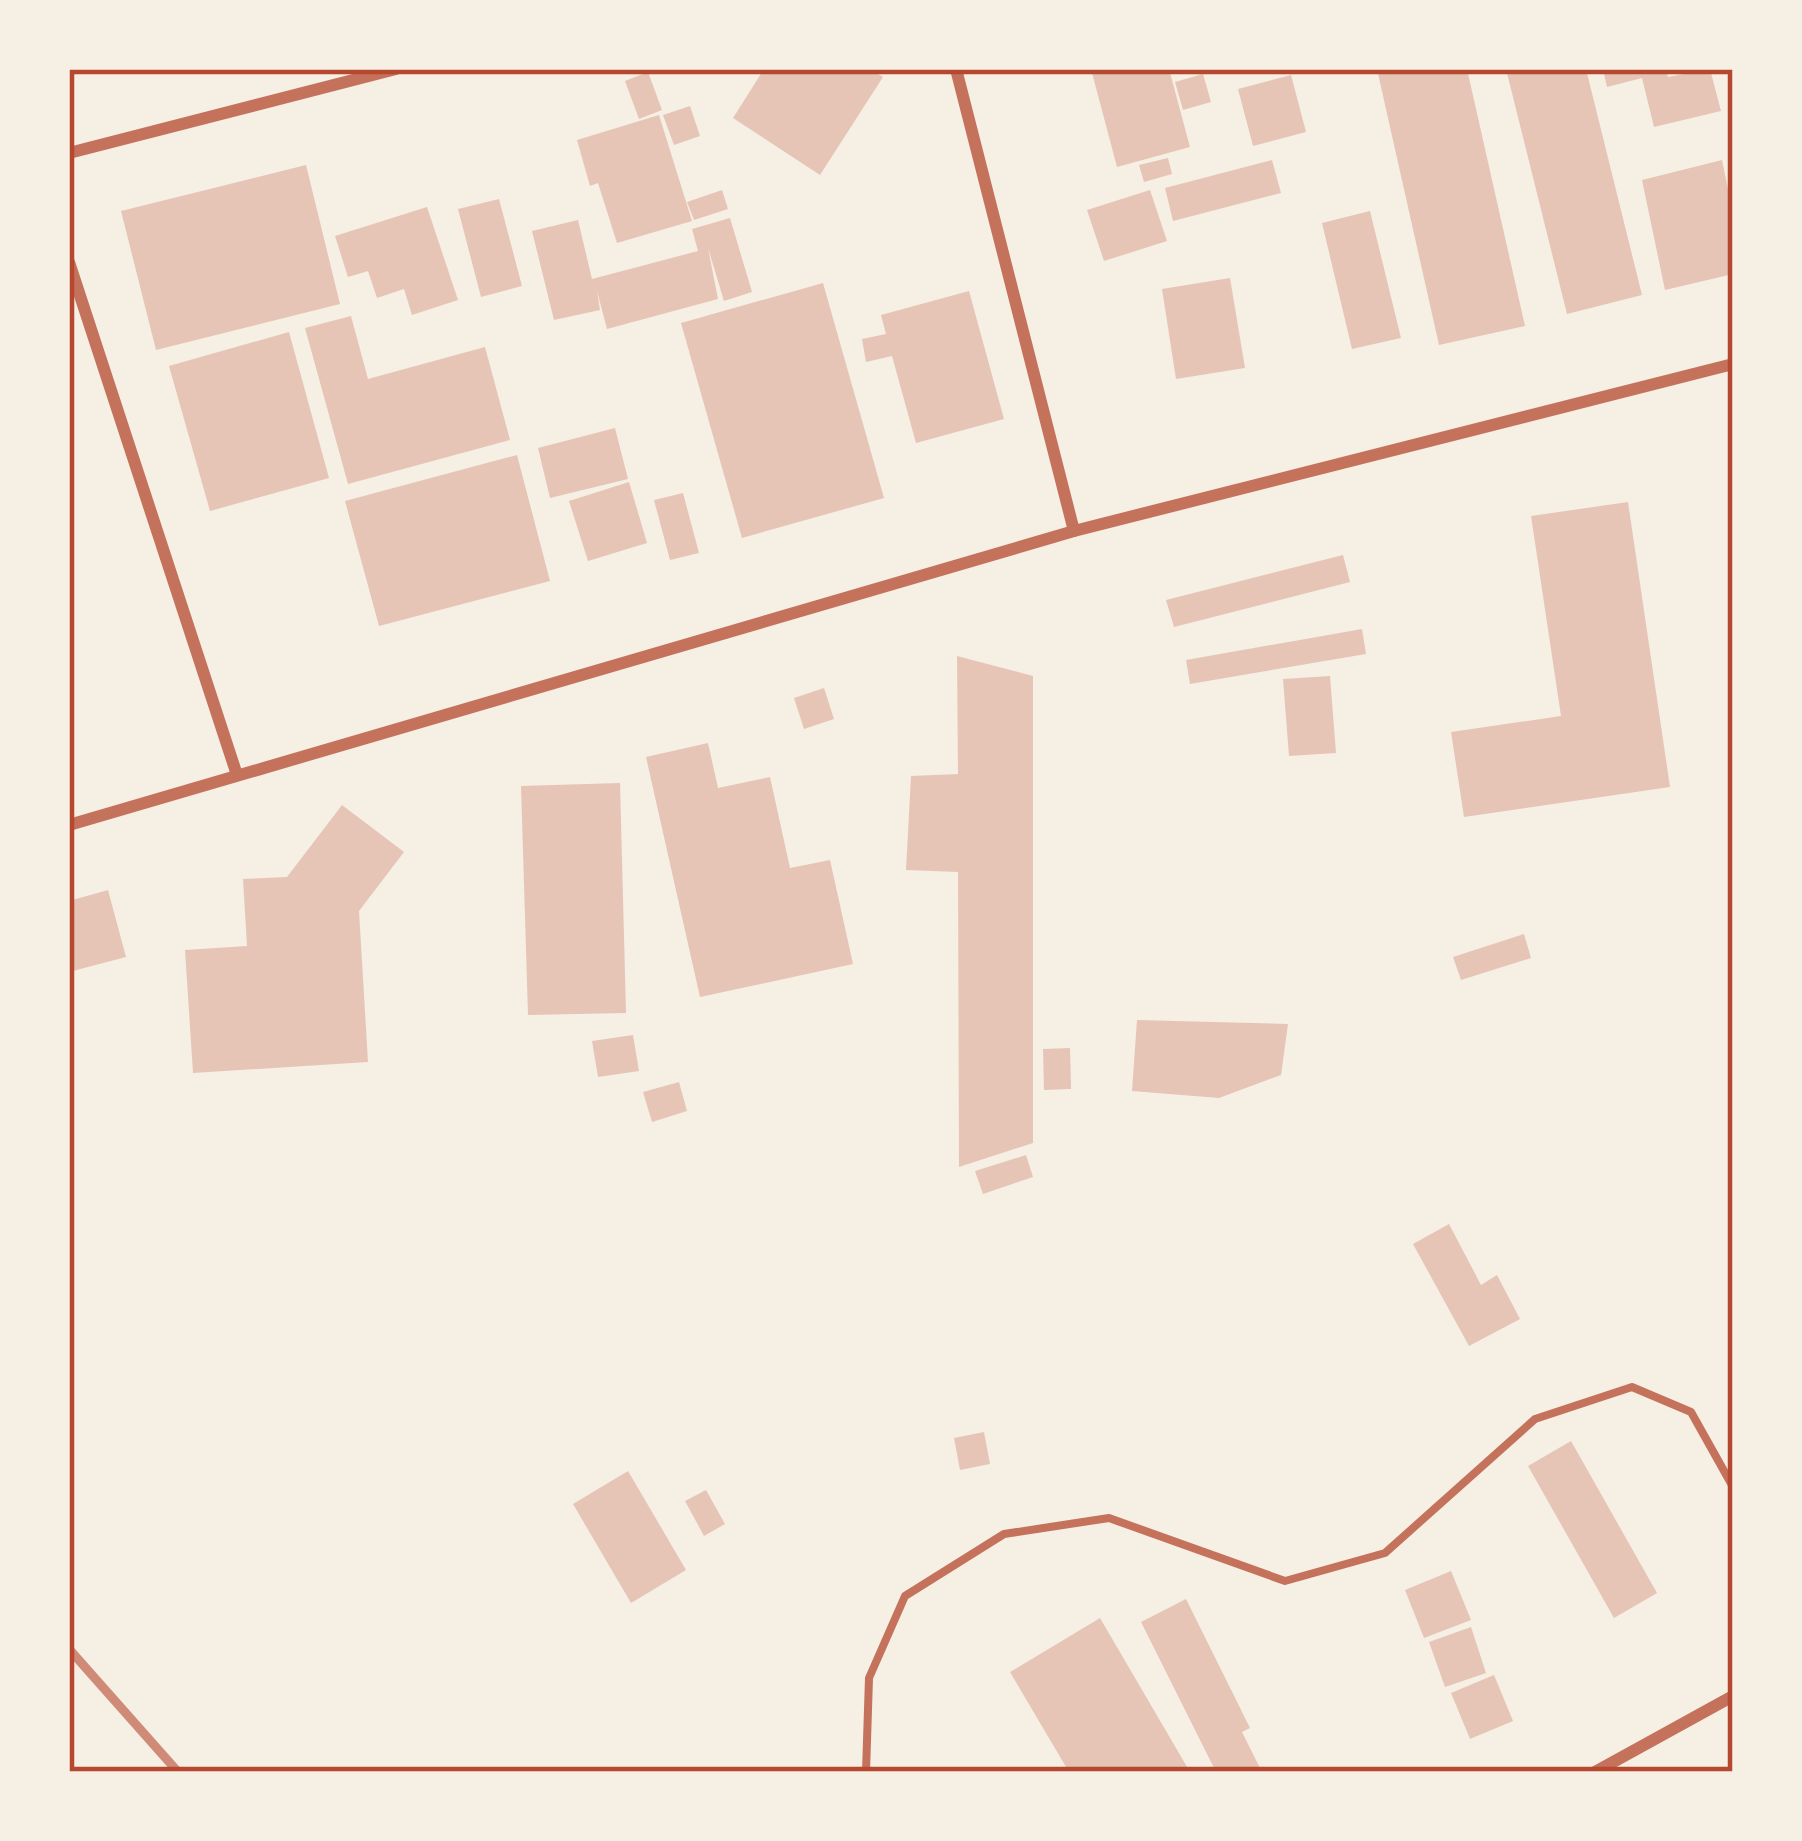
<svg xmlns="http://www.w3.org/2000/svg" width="1802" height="1841" font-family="'Open Sans',sans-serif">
  <rect width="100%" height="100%" fill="#f6efe4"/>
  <g fill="#e6c5b7">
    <path d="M 764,69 L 870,69 L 883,77 L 820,175 L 733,118 Z"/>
    <path d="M 1091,69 L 1169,69 L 1190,147 L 1117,167 Z"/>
    <path d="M 1377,69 L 1467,69 L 1525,326 L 1439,345 Z"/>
    <path d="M 1506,69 L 1586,69 L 1642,295 L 1567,314 Z"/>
    <path d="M 1603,69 L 1666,69 L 1668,77 L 1710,69 L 1721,111 L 1654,127 L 1642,78 L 1607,87 Z"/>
    <path d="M 648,72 L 662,110 L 639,119 L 625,81 Z"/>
    <path d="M 1203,74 L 1211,102 L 1183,110 L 1175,82 Z"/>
    <path d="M 1291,75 L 1306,132 L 1253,146 L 1238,89 Z"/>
    <path d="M 690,106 L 700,136 L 674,145 L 663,115 Z"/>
    <path d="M 659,115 L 692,221 L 617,243 L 598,183 L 590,186 L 577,140 Z"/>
    <path d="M 1168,158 L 1172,174 L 1144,182 L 1139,165 Z"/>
    <path d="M 1272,160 L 1281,193 L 1173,221 L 1165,188 Z"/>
    <path d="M 1722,160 L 1733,214 L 1733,274 L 1665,290 L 1642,180 Z"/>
    <path d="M 306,165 L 340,304 L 156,350 L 121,211 Z"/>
    <path d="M 722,190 L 728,209 L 694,220 L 687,202 Z"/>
    <path d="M 1150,190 L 1167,241 L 1104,261 L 1087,210 Z"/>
    <path d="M 499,199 L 522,286 L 481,297 L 458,209 Z"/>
    <path d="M 427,207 L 458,300 L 412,315 L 404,289 L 377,298 L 368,271 L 348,277 L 335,236 Z"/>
    <path d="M 1370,211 L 1401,338 L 1352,349 L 1322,223 Z"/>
    <path d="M 730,218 L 752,292 L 724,301 L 708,248 L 718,299 L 607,329 L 597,291 L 600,310 L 554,320 L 532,231 L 578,220 L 592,279 L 698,251 L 692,229 Z"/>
    <path d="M 1230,278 L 1245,368 L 1176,379 L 1162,289 Z"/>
    <path d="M 823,283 L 884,498 L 742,538 L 681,323 Z"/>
    <path d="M 969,291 L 1004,419 L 916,443 L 892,356 L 866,362 L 862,339 L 886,334 L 881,315 Z"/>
    <path d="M 351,316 L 368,379 L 485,347 L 510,440 L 348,484 L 305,328 Z"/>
    <path d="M 289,332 L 329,478 L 210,511 L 169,366 Z"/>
    <path d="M 615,428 L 628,479 L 550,498 L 538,448 Z"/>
    <path d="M 517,455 L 550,581 L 379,626 L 345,501 Z"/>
    <path d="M 629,482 L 647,543 L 588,561 L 569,501 Z"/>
    <path d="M 683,493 L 699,553 L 670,560 L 654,500 Z"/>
    <path d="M 1628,502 L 1670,787 L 1464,817 L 1451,732 L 1561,716 L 1531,516 Z"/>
    <path d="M 1343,555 L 1350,582 L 1174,627 L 1166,600 Z"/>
    <path d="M 1362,629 L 1366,654 L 1190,684 L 1186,660 Z"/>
    <path d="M 957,656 L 1033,676 L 1033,1143 L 959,1167 L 958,872 L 906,870 L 911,776 L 958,774 Z"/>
    <path d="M 1330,676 L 1336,753 L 1289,756 L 1283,679 Z"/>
    <path d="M 824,688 L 834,719 L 804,729 L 794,698 Z"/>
    <path d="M 708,743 L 718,788 L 770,777 L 790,868 L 830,860 L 853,964 L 700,997 L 646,757 Z"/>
    <path d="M 620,783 L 626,1013 L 528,1015 L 521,786 Z"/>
    <path d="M 342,805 L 404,852 L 359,911 L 368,1062 L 193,1073 L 185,950 L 247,946 L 243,879 L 287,877 Z"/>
    <path d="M 108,890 L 126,957 L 69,972 L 69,901 Z"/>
    <path d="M 1524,934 L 1531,958 L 1461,980 L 1453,957 Z"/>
    <path d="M 1137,1020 L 1288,1024 L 1281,1075 L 1219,1098 L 1132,1091 Z"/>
    <path d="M 633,1035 L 639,1071 L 598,1077 L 592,1041 Z"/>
    <path d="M 1070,1048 L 1071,1089 L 1044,1090 L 1043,1049 Z"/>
    <path d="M 679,1082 L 687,1111 L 652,1122 L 643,1092 Z"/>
    <path d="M 1026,1155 L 1033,1177 L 983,1194 L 975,1171 Z"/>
    <path d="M 1449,1224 L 1481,1285 L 1497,1275 L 1520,1319 L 1469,1346 L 1413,1244 Z"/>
    <path d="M 984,1432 L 990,1464 L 960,1470 L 954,1438 Z"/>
    <path d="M 1571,1441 L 1657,1593 L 1614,1618 L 1528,1466 Z"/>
    <path d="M 628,1471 L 686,1570 L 631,1603 L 573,1504 Z"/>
    <path d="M 706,1490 L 725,1524 L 704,1536 L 685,1501 Z"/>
    <path d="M 1451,1571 L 1471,1620 L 1424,1638 L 1405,1590 Z"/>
    <path d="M 1186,1599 L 1250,1728 L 1242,1732 L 1262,1772 L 1216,1772 L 1141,1622 Z"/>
    <path d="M 1100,1618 L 1190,1772 L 1069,1772 L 1010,1672 Z"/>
    <path d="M 1471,1627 L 1486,1673 L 1445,1687 L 1429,1642 Z"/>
    <path d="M 1494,1675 L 1513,1721 L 1470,1739 L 1451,1693 Z"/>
  </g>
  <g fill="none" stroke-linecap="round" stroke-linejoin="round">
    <path stroke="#c5725c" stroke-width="8" d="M 866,1772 L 869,1678 L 905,1596 L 1004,1534 L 1109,1518 L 1285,1581 L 1385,1553 L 1535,1419 L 1632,1387 L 1691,1412 L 1733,1487"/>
    <g stroke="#c5725c" stroke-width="12">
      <path d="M 956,69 L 1074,531"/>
      <path d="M 69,153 L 396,69"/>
      <path d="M 69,262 L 237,775"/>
      <path d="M 69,825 L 1074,531 L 1733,364"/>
      <path d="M 1595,1772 L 1733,1696"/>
    </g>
    <path stroke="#cf8b77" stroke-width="9" d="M 69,1649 L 178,1772"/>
  </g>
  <rect width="1802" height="1841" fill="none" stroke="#f6efe4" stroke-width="144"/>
  <rect x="72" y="72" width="1658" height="1697" fill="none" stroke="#b5482f" stroke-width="4.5"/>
</svg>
